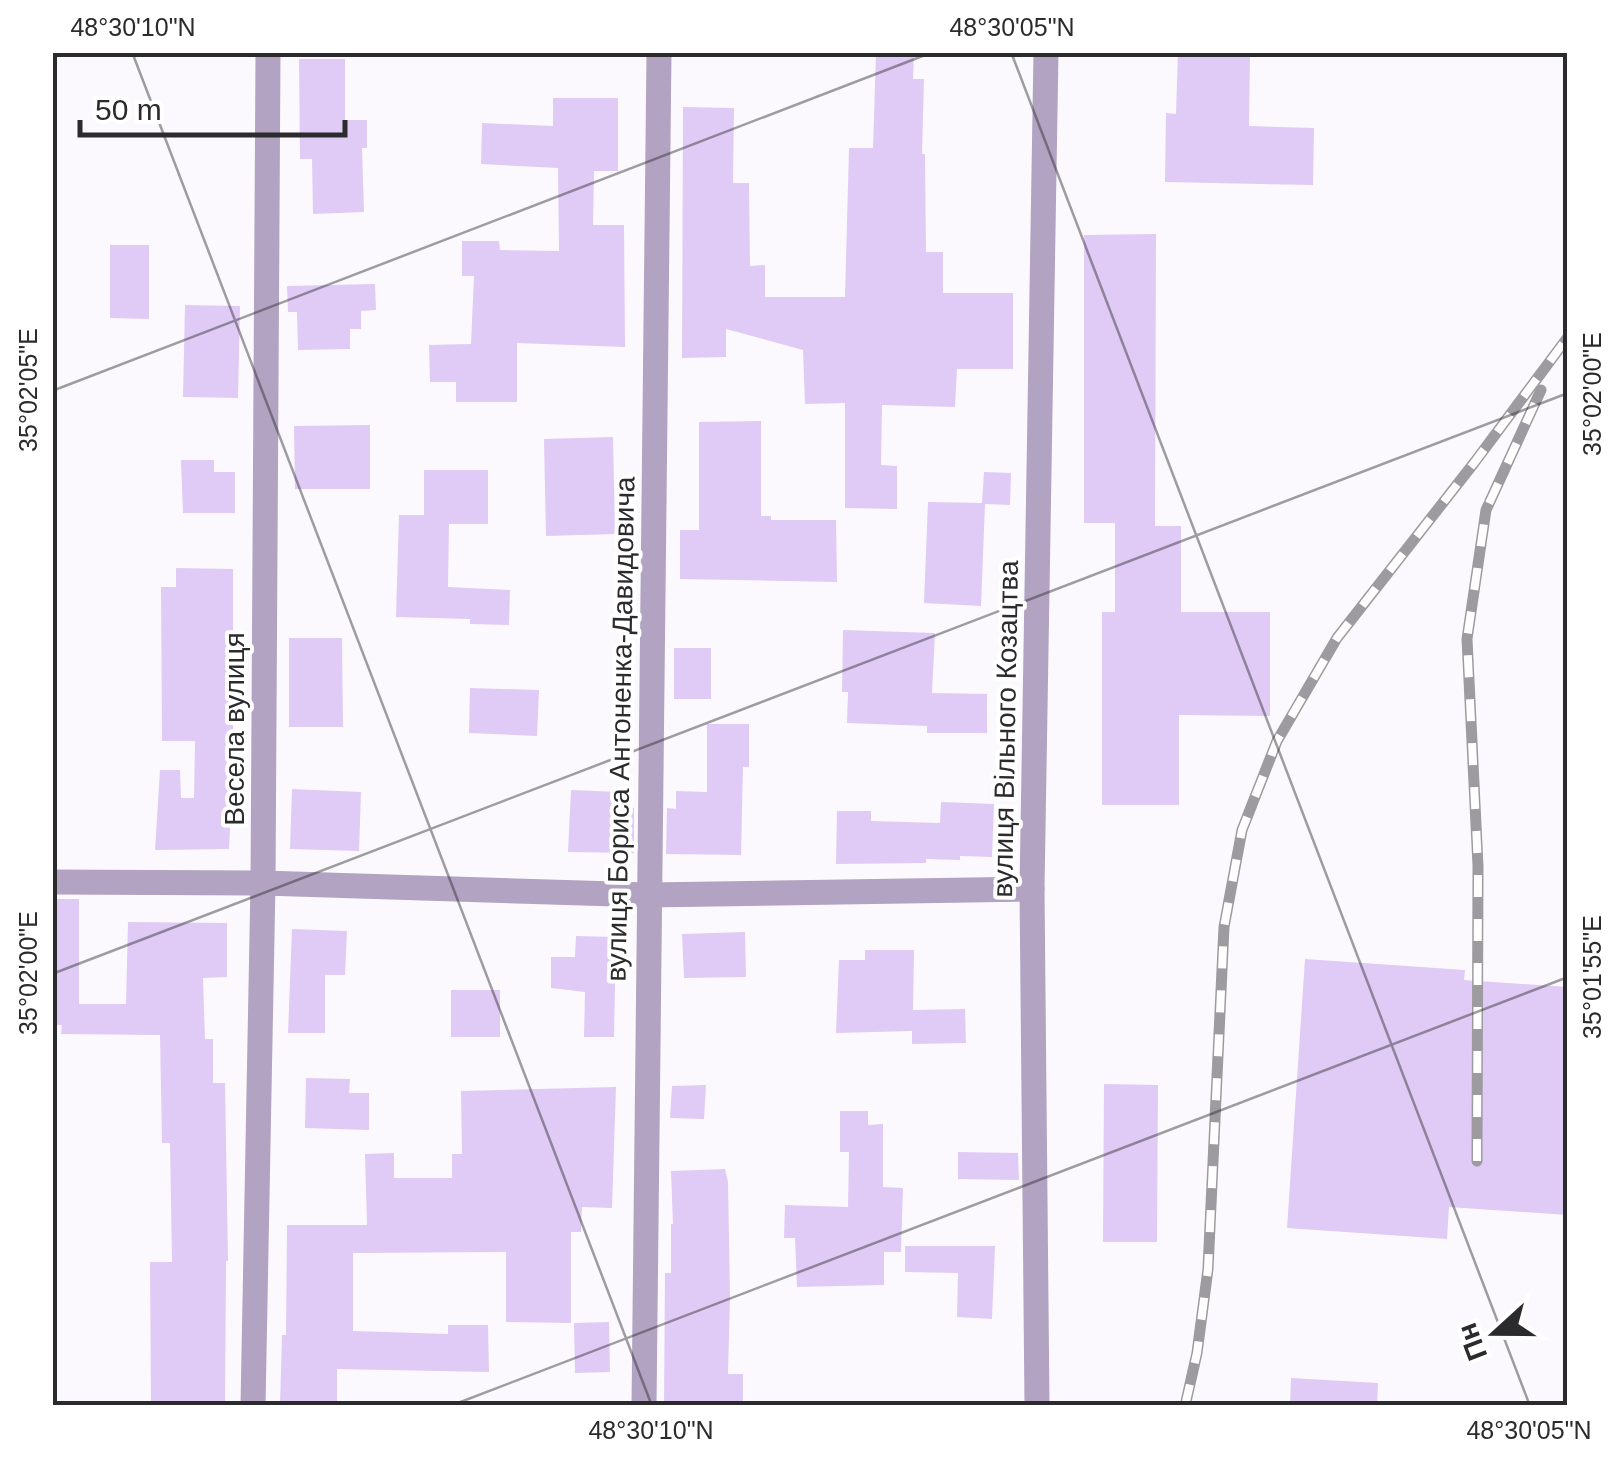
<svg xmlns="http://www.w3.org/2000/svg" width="1620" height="1458" font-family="Arial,sans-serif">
  <rect width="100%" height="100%" fill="#fcf9fe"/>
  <g fill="#dfcbf5">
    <path d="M 876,52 L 914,52 L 913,79 L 924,79 L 922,154 L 925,154 L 926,252 L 943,252 L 943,293 L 1013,293 L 1013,369 L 957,369 L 955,407 L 882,405 L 881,465 L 897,466 L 897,509 L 845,508 L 845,403 L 805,404 L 803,350 L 726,329 L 726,357 L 682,358 L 683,107 L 734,108 L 733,183 L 749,183 L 750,266 L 765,265 L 765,297 L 845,297 L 849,148 L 873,148 Z"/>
    <path d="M 1178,52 L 1250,52 L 1249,126 L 1314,128 L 1313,185 L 1165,182 L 1166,113 L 1176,114 Z"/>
    <path d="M 299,59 L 345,59 L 345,120 L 367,120 L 367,148 L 362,148 L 364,212 L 313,214 L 312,159 L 300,159 Z"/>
    <path d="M 553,98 L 618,98 L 618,171 L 594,171 L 593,225 L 624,225 L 625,347 L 517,343 L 517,402 L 456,402 L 456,382 L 430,382 L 429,345 L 471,344 L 474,276 L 462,276 L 462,241 L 499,241 L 500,250 L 559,251 L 558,168 L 481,164 L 482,123 L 553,126 Z"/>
    <path d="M 1156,234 L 1155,526 L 1181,526 L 1181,612 L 1270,612 L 1270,716 L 1179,715 L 1179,805 L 1102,805 L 1102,612 L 1115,612 L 1115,523 L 1084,523 L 1084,235 Z"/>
    <path d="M 110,245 L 149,245 L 149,319 L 110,318 Z"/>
    <path d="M 375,284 L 376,310 L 361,311 L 361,329 L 350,329 L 350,349 L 298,350 L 297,312 L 288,312 L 287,286 Z"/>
    <path d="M 185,305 L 240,306 L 238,398 L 183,397 Z"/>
    <path d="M 761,421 L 761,516 L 771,516 L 771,520 L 836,520 L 837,582 L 680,579 L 680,530 L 699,530 L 699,422 Z"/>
    <path d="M 370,425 L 370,489 L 295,489 L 294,426 Z"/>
    <path d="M 613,437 L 615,534 L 546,536 L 544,439 Z"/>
    <path d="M 181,460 L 214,460 L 214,472 L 235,472 L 235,513 L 183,513 Z"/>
    <path d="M 424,470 L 488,470 L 488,524 L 449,524 L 448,587 L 510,590 L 509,625 L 470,624 L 470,619 L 396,617 L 399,515 L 424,515 Z"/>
    <path d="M 984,472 L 1011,473 L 1010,505 L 985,504 L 981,606 L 924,603 L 928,502 L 982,503 Z"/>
    <path d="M 176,568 L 233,569 L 233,766 L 229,849 L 155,850 L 160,770 L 180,770 L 181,798 L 194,798 L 195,741 L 162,741 L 161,587 L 176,587 Z"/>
    <path d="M 843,630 L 935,633 L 932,693 L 987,694 L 987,733 L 927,733 L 927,726 L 847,723 L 848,692 L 842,692 Z"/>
    <path d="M 289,638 L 342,638 L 343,727 L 289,727 Z"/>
    <rect x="674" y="648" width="37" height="51"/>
    <path d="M 470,688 L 539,690 L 537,736 L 469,733 Z"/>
    <path d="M 707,724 L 749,724 L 749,767 L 743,767 L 741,855 L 666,854 L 667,808 L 676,809 L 676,791 L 707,792 Z"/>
    <path d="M 292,789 L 361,792 L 359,851 L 290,849 Z"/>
    <path d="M 571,790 L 620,792 L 620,807 L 634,808 L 634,853 L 568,852 Z"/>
    <path d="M 941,802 L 994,804 L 992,857 L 960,856 L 960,860 L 926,859 L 926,863 L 836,864 L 837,811 L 871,811 L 871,821 L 940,823 Z"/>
    <path d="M 52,899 L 79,899 L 79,1004 L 126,1004 L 128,922 L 227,923 L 227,977 L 203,978 L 205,1039 L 213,1039 L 213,1083 L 225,1083 L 228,1261 L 226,1261 L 225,1406 L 151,1406 L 150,1262 L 172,1262 L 170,1143 L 162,1143 L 160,1035 L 61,1034 L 62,1025 L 52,1025 Z"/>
    <path d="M 292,929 L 347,931 L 345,975 L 325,975 L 325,1033 L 288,1033 Z"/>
    <path d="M 745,932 L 746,977 L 684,978 L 682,934 Z"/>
    <path d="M 576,936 L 616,937 L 614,1037 L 584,1037 L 585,992 L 551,988 L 551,957 L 575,957 Z"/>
    <path d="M 865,950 L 914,950 L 913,1010 L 965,1009 L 966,1043 L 912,1044 L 912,1031 L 836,1033 L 839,960 L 865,960 Z"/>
    <path d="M 1305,959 L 1465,970 L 1464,980 L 1568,987 L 1568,1215 L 1449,1207 L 1447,1239 L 1287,1228 Z"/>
    <rect x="451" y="990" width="49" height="47"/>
    <path d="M 306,1078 L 350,1079 L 349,1093 L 369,1093 L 369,1130 L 305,1128 Z"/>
    <path d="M 1104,1084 L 1158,1085 L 1157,1242 L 1103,1242 Z"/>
    <path d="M 706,1085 L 704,1119 L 670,1118 L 672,1086 Z"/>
    <path d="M 616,1087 L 612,1208 L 582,1207 L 581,1232 L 571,1232 L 571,1323 L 506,1322 L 506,1252 L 353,1253 L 353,1331 L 448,1334 L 448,1325 L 488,1325 L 489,1372 L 337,1369 L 337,1406 L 280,1406 L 282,1335 L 286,1335 L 287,1225 L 367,1225 L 365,1154 L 394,1153 L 394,1178 L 452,1178 L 452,1154 L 462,1154 L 461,1091 Z"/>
    <path d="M 840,1111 L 868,1111 L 868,1125 L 883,1124 L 883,1187 L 903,1188 L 901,1252 L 884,1252 L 884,1285 L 797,1287 L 795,1238 L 784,1238 L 785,1205 L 848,1207 L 849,1152 L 840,1152 Z"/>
    <path d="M 958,1152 L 1018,1153 L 1019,1180 L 958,1179 Z"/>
    <path d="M 725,1169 L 728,1182 L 730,1296 L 728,1374 L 743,1374 L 743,1406 L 664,1406 L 665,1273 L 671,1273 L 671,1224 L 673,1224 L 671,1171 Z"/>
    <path d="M 905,1246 L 995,1246 L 992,1319 L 957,1317 L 958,1273 L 905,1272 Z"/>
    <path d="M 609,1322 L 610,1372 L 575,1373 L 574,1323 Z"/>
    <path d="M 1291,1378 L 1378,1383 L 1377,1406 L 1290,1406 Z"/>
  </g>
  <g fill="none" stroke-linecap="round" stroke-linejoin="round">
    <g stroke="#b1a3c1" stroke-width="25">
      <path d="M 52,882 L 263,883 L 648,895 L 1032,889"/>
      <path d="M 253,1406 L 263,883 L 268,52"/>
      <path d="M 644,1406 L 659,52"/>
      <path d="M 1037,1406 L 1032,889 L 1046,52"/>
    </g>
    <g stroke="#9d9b9f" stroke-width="11">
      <g id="rail">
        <path d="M 1477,1161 L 1478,866 L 1467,639 L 1486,510 L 1541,390"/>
        <path d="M 1185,1406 L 1197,1353 L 1208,1269 L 1224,927 L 1242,830 L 1277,741 L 1337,638 L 1474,463 L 1568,337"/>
      </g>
    </g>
    <use href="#rail" stroke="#fff" stroke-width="8" stroke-dasharray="22" stroke-linecap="butt"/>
  </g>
  <path fill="none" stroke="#2b2a2c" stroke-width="2.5" stroke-opacity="0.45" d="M 132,52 L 652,1406M 1011,52 L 1530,1406M 52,391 L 933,52M 52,974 L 1568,393M 450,1406 L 1568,977"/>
  <g text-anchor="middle" stroke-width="8" stroke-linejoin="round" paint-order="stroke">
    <g font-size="28" fill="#2b2a2c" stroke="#fff">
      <text transform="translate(234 729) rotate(-90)" y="10">Весела вулиця</text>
      <text transform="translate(620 729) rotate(-89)" y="10">вулиця Бориса Антоненка-Давидовича</text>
      <text transform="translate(1005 729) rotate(-89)" y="10">вулиця Вільного Козацтва</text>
    </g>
  </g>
  <rect width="1620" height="1458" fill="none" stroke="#ffffff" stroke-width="110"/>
  <g transform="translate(1495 1333) rotate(249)" stroke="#ffffff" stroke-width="8" paint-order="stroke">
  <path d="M0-8L18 38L0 25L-18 38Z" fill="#2b2a2c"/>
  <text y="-15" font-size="28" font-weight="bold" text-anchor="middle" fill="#2b2a2c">Пн</text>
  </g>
  <path d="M80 120v15h265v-15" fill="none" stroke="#2b2a2c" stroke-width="5"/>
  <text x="95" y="120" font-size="30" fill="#2b2a2c" stroke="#ffffff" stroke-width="8" paint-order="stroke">50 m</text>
  <rect x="55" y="55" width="1510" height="1348" fill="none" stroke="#2b2a2c" stroke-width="4"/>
  <g font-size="25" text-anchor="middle" fill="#2b2a2c">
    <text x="133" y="36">48°30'10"N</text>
    <text x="1012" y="36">48°30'05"N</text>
    <text transform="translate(28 390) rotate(-90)" y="9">35°02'05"E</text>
    <text transform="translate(1592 394) rotate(-90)" y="9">35°02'00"E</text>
    <text transform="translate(28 973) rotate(-90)" y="9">35°02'00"E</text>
    <text transform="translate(1592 977) rotate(-90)" y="9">35°01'55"E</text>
    <text x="651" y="1439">48°30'10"N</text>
    <text x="1529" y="1439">48°30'05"N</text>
  </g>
</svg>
